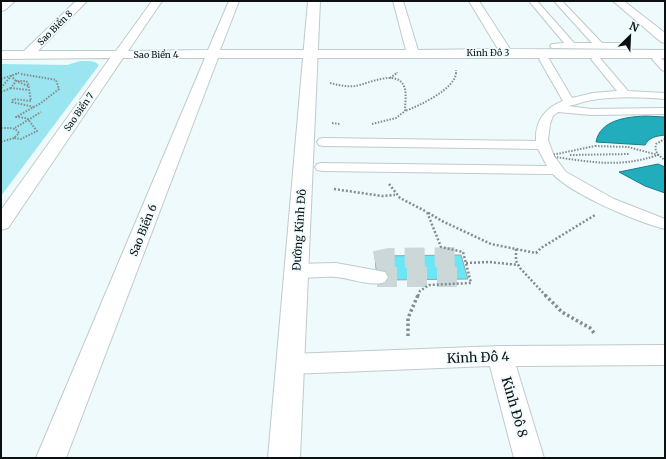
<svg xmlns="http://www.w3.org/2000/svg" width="666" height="459" font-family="Merriweather,serif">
  <rect width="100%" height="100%" fill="#eefafb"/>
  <path fill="#9ae5f0" d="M 80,61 C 87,61 95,60 99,65 L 1,196 L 1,64 L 67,65 Z"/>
  <g fill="#22adbd" stroke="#1b7e89">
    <path d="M 645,116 L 665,117 L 665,135 C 657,136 649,137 645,145 L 596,142 C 600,120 626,117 645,116 Z"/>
    <path d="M 658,164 L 665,167 L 665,193 L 645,186 L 619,172 Z"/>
  </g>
  <path fill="#6be6f6" stroke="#98a3a4" d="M 461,255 L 468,279 L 388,280 L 389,276 L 386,271 L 376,269 L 375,256 Z"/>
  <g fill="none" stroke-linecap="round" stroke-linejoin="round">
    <g stroke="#ccd7d8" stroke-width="20" stroke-dasharray="20 10" stroke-linecap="butt">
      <path d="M 375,261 L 389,258 L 462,257"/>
      <path d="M 377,277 L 467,277"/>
    </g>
    <g stroke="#bfcacc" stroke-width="2">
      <g id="pedestrian">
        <path d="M 529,1 L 537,1 L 574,43 L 592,43 L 554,1 L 562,1 L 602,43 L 626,43 L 631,46 L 626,49 L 552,48 L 550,46 L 552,44 L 564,43 Z"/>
        <path d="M 544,56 L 549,59 L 572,98 L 593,93 L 617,91 L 591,59 L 596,56 L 599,57 L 628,91 L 665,93 L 665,99 C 641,97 616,96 592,100 C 584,101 576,105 568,106 L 591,109 L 665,108 L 665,114 L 591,115 L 558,112 L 553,116 L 550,124 L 548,140 L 554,156 L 566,172 L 614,199 L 665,219 L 665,229 C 637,222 571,194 553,174 L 322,171 L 317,170 L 315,167 L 317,164 L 322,163 L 547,166 L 538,149 L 323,146 L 319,145 L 317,142 L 319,139 L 323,138 L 536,141 C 535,121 545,108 563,101 L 539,59 Z"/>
        <path d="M 657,56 L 660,57 L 665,62 L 665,71 L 662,70 L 652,59 Z"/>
      </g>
    </g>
    <g stroke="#bfcacc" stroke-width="2">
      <g id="minor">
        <path d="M 3,1 L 15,1 L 5,10 L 1,11 L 1,3 Z"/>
        <path d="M 76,1 L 87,1 L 38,51 L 116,51 L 152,1 L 162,1 L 128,51 L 208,50 L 229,1 L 239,1 L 220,50 L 406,50 L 393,1 L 403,1 L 418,50 L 498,49 L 469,1 L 479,1 L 510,49 L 665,50 L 665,58 L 218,58 L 66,458 L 36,458 L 205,58 L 123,58 L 8,228 L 1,230 L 1,210 L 110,58 L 1,59 L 1,51 L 24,51 Z"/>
        <path d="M 613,1 L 624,1 L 665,33 L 665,43 L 661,42 Z"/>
        <path d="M 336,263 L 385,272 L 388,277 L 385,282 C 369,287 352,278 335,277 C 320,276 304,280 288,276 L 285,271 L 288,266 L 296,264 Z"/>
        <path d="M 665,345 L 665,365 L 516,366 L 544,458 L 514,458 L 490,366 L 291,374 L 282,371 L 278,364 L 282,357 L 291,354 L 500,346 Z"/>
      </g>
    </g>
    <g stroke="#bfcacc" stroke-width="2">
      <path id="tertiary" d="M 308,1 L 320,1 L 300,458 L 268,458 Z"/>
    </g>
    <g stroke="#848c8c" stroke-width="1.5" stroke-dasharray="1 1" stroke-linecap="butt">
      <path d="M 456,70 L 456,74"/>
      <path d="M 16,74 L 19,73"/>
      <path d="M 395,74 L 398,72"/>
    </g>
    <g stroke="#848c8c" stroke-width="2" stroke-dasharray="1.5 1.5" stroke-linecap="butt">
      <path d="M 390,78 L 397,73"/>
      <path d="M 1,79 L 19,73"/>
      <path d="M 330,83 C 338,85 346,87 355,86 C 368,84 396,69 404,86 C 407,93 405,103 405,111 C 419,106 455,89 456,73"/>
      <path d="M 28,86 L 16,81 L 11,88 L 28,90"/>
      <path d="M 1,88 L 11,76 L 16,81 L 26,81 L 28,83 L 31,101 L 13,99 L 12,102 L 34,107"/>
      <path d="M 1,92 L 11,88"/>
      <path d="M 332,123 L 340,124"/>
      <path d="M 372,124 L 396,118 L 405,111"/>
      <path d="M 1,128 C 8,128 15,127 19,133 L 14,138 L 21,139 L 37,131 L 27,118 L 16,117 L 41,103 L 59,89 L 56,80 L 21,74"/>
      <path d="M 15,128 L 41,112"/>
      <path d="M 665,139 L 656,144 C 654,152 659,156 665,160"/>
      <path d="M 1,142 L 14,138"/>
      <path d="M 595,146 L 628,147 L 658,155 C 617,169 588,161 547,156 Z"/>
      <path d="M 570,155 L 630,154"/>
    </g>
    <g stroke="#848c8c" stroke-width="2.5" stroke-dasharray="2 2" stroke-linecap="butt">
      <path d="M 389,184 L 400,198 L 427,212"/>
      <path d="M 334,189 L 382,196 L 395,195"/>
      <path d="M 516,249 L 516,261 L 520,268 L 546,296"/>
      <path d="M 466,263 L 489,262 L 518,265"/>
      <path d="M 418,296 L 420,291 L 429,285 L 471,283 L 463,252 L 441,247 L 427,212 L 442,221 L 491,244 L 536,253 L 541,248 L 595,215"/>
    </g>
    <g stroke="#848c8c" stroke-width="3.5" stroke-dasharray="2.5 2.5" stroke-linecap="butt">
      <path d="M 545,295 L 562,312 L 590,328 L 594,333"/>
      <path d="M 408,336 L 408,318 L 418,295"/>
    </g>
    <use href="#pedestrian" fill="#fff" fill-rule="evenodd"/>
    <use href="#minor" fill="#fff" fill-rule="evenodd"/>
    <use href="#tertiary" fill="#fff" fill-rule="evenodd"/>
  </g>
  <g text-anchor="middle" stroke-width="3.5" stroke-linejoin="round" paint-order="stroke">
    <g font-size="9" fill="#0c1010" stroke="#eefafb">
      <text transform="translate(55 28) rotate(-45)" y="3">Sao Biển 8</text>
      <text x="488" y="56">Kinh Đô 3</text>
      <text x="156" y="58">Sao Biển 4</text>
      <text transform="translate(79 112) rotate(-55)" y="3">Sao Biển 7</text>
    </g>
    <g font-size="11" fill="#0c1010" stroke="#eefafb">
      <text transform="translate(143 230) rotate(-68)" y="4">Sao Biển 6</text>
      <text transform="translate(299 230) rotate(-86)" y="4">Đường Kinh Đô</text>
    </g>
    <g font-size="13" fill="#0c1010" stroke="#eefafb">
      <text transform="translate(478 357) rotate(-2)" y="5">Kinh Đô 4</text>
      <text transform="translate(515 407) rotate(74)" y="5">Kinh Đô 8</text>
    </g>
  </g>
  <rect width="666" height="459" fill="none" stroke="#0c1010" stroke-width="4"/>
  <g transform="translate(630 36) rotate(24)" stroke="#eefafb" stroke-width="3" paint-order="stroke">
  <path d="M0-3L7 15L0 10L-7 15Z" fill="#0c1010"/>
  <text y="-6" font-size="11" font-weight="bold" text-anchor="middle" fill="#0c1010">N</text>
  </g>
</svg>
